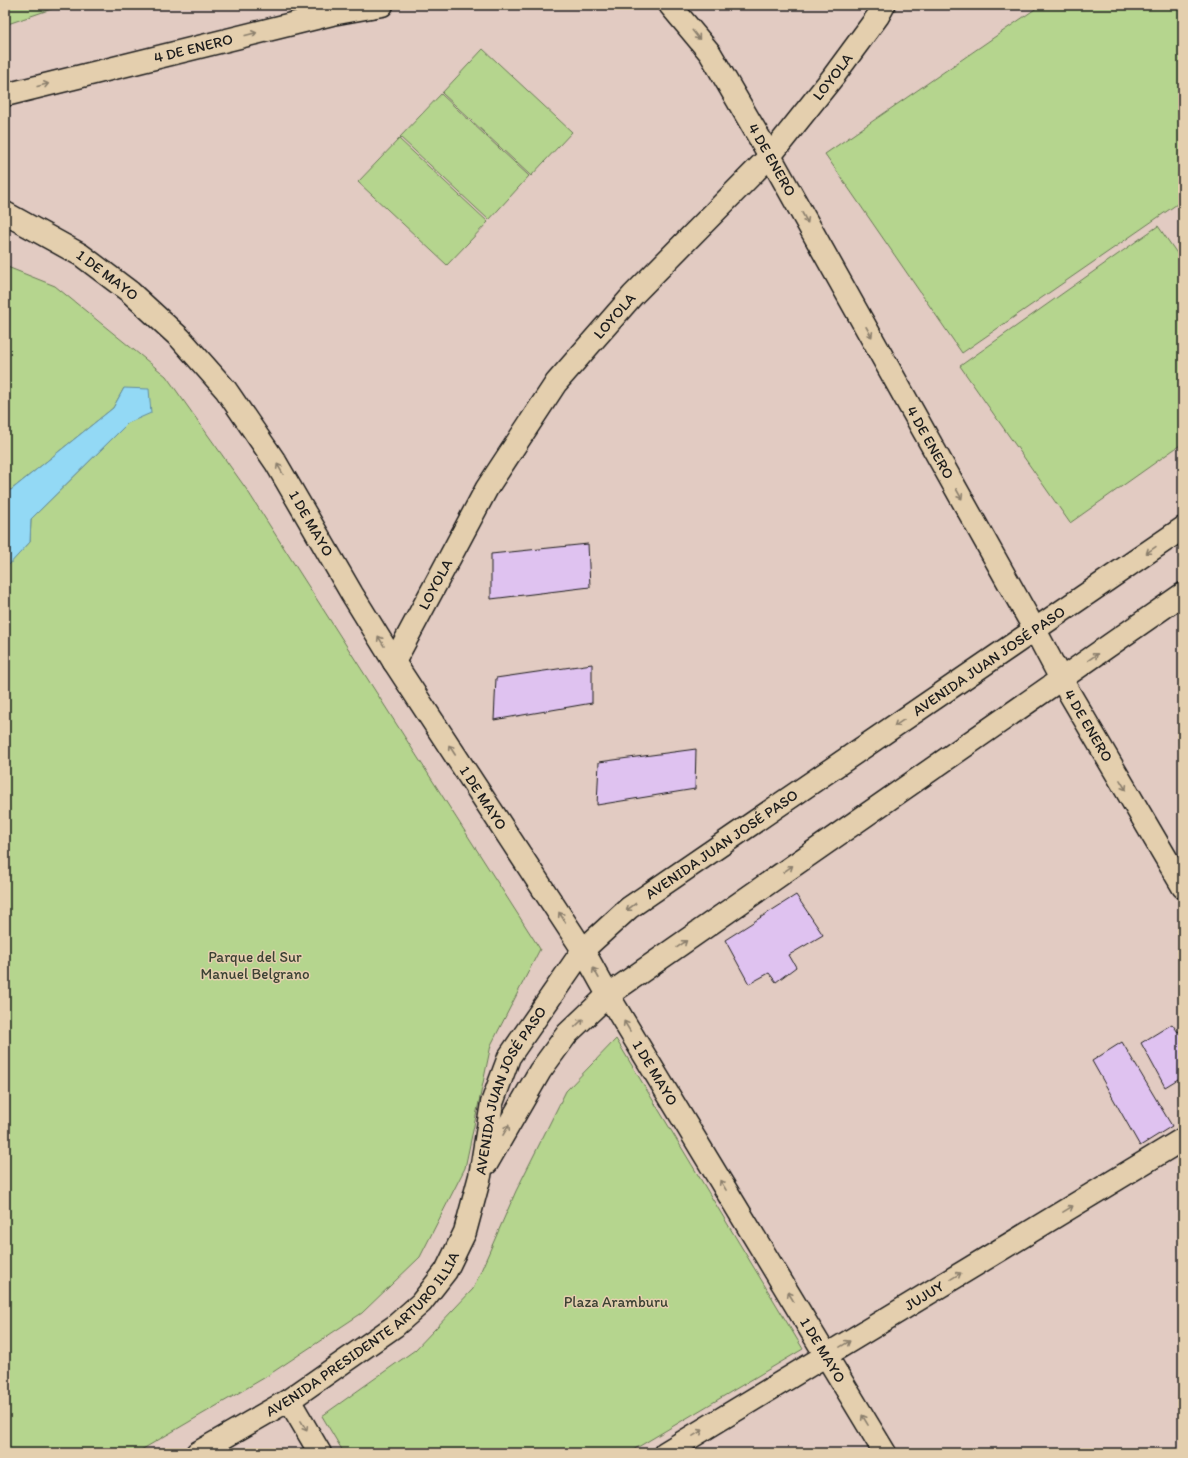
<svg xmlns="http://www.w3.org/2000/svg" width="1188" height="1458" font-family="Itim,sans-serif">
  <rect width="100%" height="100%" fill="#e2cbc2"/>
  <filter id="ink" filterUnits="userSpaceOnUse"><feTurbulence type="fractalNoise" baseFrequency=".025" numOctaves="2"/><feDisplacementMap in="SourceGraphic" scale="8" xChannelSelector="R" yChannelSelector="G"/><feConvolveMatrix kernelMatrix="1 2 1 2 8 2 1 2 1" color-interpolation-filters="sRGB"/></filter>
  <g filter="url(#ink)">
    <g fill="#b5d58e" stroke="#687855">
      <path d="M 5,5 L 63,5 L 5,25 Z"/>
      <path d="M 1041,5 L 1177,5 L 1183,13 L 1183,200 L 962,353 L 825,154 Z"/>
      <path d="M 483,49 L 572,132 L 531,176 L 442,93 Z"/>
      <path d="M 441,94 L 529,176 L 489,220 L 400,137 Z"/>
      <path d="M 399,139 L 488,222 L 447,265 L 358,182 Z"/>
      <path d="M 1158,226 L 1183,262 L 1183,443 L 1070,523 L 960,366 Z"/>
      <path d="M 5,266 L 55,286 L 166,376 L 247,490 L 540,949 L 491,1045 L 465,1168 L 420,1257 L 362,1313 L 264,1378 L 136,1453 L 5,1453 L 5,567 L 7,566 L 30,542 L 31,519 L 128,423 L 124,388 L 113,408 L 11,490 L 5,490 Z"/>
      <path d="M 616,1039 L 803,1349 L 628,1453 L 344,1453 L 322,1416 L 415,1350 L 473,1289 L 516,1191 L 566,1091 Z"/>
    </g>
    <path fill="#93d9f5" stroke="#638d9e" d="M 124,388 L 149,389 L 151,413 L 128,423 L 31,519 L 30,542 L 7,567 L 5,567 L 5,490 L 11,490 L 113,408 Z"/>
    <g fill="#dfc2f0" stroke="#1c1c1c">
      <path d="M 588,544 L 590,587 L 491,599 L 491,554 Z"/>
      <path d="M 592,664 L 592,703 L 494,720 L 496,678 Z"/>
      <path d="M 696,749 L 695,789 L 597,805 L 599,762 Z"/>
      <path d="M 796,895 L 823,935 L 789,955 L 796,967 L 776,982 L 769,973 L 749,984 L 725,940 Z"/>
      <path d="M 1172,1024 L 1178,1032 L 1183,1029 L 1183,1076 L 1165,1087 L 1141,1043 Z"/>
      <path d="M 1122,1042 L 1172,1126 L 1140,1146 L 1092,1061 Z"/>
    </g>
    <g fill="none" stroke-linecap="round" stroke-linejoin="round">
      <g stroke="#1c1c1c" stroke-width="25">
        <g id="minor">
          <path id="s1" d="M 394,662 L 487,488 L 556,383 L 633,295 L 770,156 L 833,77 L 878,16 L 884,5"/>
          <path id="s2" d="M 1061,679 L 1183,887"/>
          <path id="s3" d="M 608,995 L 885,1453"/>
          <path d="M 289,1400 L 320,1453"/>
          <path id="s4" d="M 665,1453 L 1183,1139"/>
        </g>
      </g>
      <g stroke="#1c1c1c" stroke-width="25">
        <g id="secondary">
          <path id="s5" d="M 670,5 L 710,53 L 770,156 L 1035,630 L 1061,679"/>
          <path id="s6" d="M 5,95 L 332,14 L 382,5"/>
          <path id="s7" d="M 5,213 L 81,255 L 130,292 L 180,338 L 226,390 L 276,463 L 352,594 L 394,662 L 583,950 L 608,995"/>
          <path d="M 487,1163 L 540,1071 L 567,1034 L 608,995 L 1183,594"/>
          <path id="s8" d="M 197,1453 L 289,1400 L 395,1326 L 421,1303 L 446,1271 L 465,1232 L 480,1176 L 492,1103 L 509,1057 L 583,950 L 629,908 L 1183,528"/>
        </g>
      </g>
      <use href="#minor" stroke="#e4cfae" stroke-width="22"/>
      <use href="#secondary" stroke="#e4cfae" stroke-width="22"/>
    </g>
    <defs><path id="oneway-shaft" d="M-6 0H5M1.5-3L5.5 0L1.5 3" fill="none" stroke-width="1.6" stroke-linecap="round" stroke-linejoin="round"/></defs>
    <g stroke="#8a7e6c">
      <use href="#oneway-shaft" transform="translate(251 34) rotate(-14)"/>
      <use href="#oneway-shaft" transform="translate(696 35) rotate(51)"/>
      <use href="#oneway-shaft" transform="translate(43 85) rotate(-14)"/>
      <use href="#oneway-shaft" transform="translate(805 218) rotate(61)"/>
      <use href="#oneway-shaft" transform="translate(869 332) rotate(61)"/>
      <use href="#oneway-shaft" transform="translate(280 469) rotate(-120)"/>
      <use href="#oneway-shaft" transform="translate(959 494) rotate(61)"/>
      <use href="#oneway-shaft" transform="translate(1151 550) rotate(145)"/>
      <use href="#oneway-shaft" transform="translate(381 641) rotate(-121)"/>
      <use href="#oneway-shaft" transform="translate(1093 657) rotate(-35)"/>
      <use href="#oneway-shaft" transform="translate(899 723) rotate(146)"/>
      <use href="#oneway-shaft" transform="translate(452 750) rotate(-123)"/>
      <use href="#oneway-shaft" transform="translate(1123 785) rotate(59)"/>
      <use href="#oneway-shaft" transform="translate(788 869) rotate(-35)"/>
      <use href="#oneway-shaft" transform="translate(631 907) rotate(143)"/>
      <use href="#oneway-shaft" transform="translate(562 917) rotate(-123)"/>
      <use href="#oneway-shaft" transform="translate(682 944) rotate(-35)"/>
      <use href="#oneway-shaft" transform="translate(596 973) rotate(-119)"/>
      <use href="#oneway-shaft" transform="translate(579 1023) rotate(-44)"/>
      <use href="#oneway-shaft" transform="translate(627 1026) rotate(-121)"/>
      <use href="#oneway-shaft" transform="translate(506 1130) rotate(-60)"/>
      <use href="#oneway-shaft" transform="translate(723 1185) rotate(-121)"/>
      <use href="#oneway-shaft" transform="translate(1068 1209) rotate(-31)"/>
      <use href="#oneway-shaft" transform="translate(956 1276) rotate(-31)"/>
      <use href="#oneway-shaft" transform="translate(791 1297) rotate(-121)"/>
      <use href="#oneway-shaft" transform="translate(845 1344) rotate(-31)"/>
      <use href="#oneway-shaft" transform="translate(865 1420) rotate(-121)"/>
      <use href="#oneway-shaft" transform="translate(304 1426) rotate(59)"/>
      <use href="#oneway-shaft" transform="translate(698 1433) rotate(-31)"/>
    </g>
  </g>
  <g text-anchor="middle" stroke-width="3" stroke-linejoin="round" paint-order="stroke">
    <g font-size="15" fill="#1c1c1c" stroke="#e4cfae">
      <text dy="5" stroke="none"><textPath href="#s6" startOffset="194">4 DE ENERO</textPath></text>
      <text dy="5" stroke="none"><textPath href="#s1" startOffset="736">LOYOLA</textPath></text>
      <text dy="5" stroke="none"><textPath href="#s5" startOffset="186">4 DE ENERO</textPath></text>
      <text dy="5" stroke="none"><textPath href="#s7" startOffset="120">1 DE MAYO</textPath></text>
      <text dy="5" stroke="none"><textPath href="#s1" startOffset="412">LOYOLA</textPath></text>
      <text dy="5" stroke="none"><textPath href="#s5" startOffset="510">4 DE ENERO</textPath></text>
      <text dy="5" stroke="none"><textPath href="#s7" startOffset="444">1 DE MAYO</textPath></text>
      <text dy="5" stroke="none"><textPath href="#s1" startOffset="88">LOYOLA</textPath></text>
      <text dy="5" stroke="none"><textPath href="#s8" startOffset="1164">AVENIDA JUAN JOSÉ PASO</textPath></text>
      <text dy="5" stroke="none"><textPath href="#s2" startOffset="54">4 DE ENERO</textPath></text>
      <text dy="5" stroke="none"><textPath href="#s7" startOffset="768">1 DE MAYO</textPath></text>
      <text dy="5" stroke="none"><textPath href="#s8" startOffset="840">AVENIDA JUAN JOSÉ PASO</textPath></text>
      <text dy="5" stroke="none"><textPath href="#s3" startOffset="91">1 DE MAYO</textPath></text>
      <text dy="5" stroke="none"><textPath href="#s8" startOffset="504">AVENIDA JUAN JOSÉ PASO</textPath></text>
      <text dy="5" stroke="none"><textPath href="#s4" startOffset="303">JUJUY</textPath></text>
      <text dy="5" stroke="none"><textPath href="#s8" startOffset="206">AVENIDA PRESIDENTE ARTURO ILLIA</textPath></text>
      <text dy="5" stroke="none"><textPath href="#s3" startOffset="415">1 DE MAYO</textPath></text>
    </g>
    <g font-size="15" fill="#3b4133" stroke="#e4cfae">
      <text x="255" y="962">Parque del Sur<tspan x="255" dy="17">Manuel Belgrano</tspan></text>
      <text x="616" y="1307">Plaza Aramburu</text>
    </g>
  </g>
  <rect width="1188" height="1458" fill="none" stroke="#e4cfae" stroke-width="20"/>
  <rect x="10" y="10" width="1168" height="1438" fill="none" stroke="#1c1c1c" stroke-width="1.5" filter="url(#ink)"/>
</svg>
